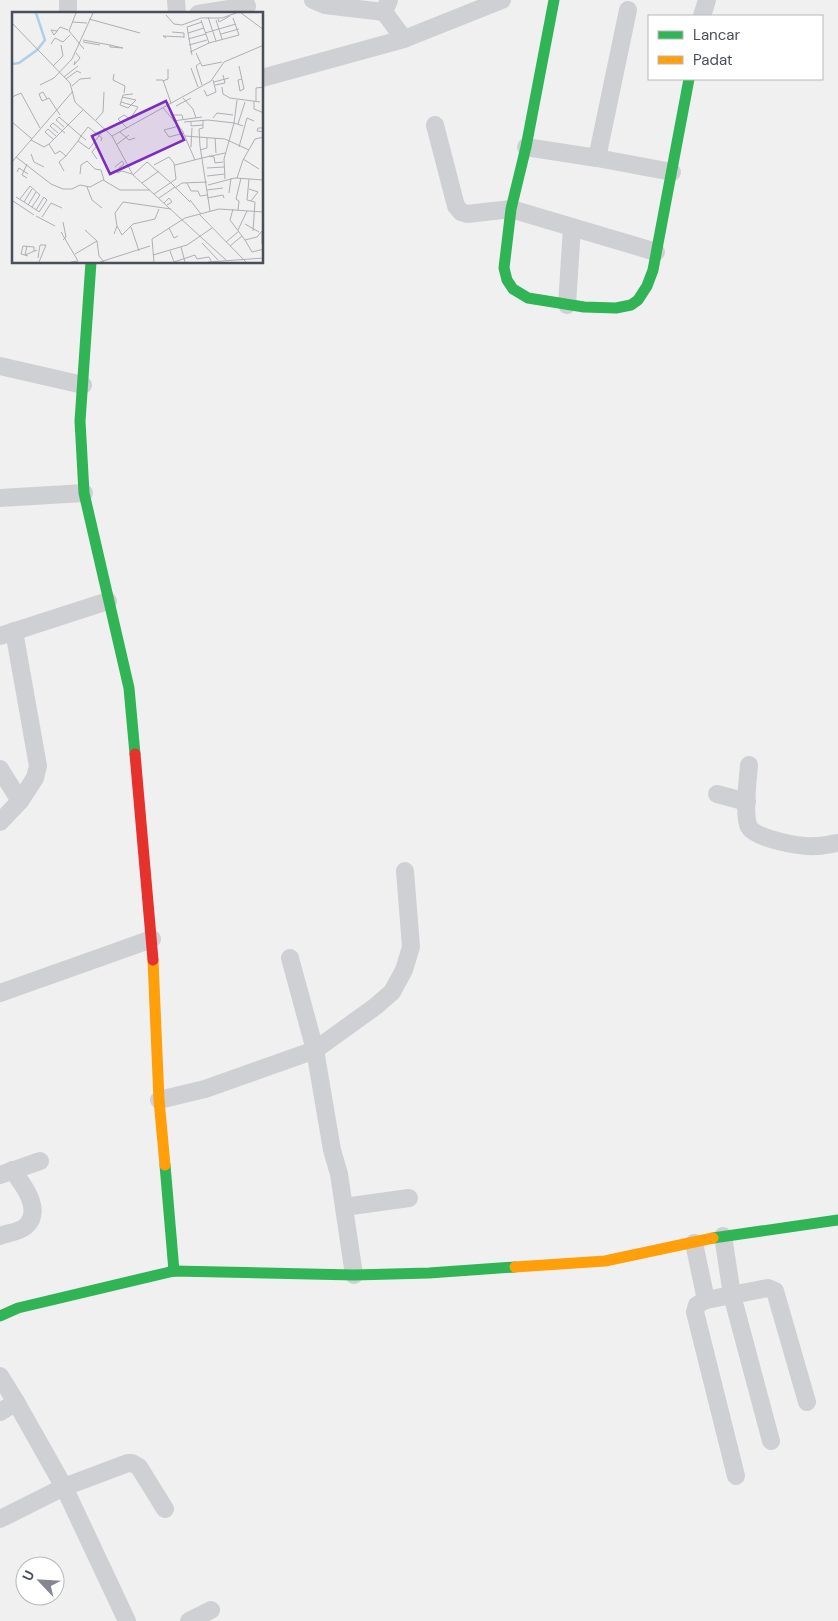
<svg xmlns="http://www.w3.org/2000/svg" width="838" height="1621" font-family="'DM Sans',sans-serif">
  <rect width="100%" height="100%" fill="#f1f0f0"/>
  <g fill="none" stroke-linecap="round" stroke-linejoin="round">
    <g stroke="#cfd0d3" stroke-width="18">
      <path d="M 68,0 L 68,14"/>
      <path d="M 176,0 L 177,14"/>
      <path d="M 313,0 L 325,5 L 384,12"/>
      <path d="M 389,0 L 384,12 L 404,39"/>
      <path d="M 198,14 L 247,6"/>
      <path d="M 702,16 L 707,0"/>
      <path d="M 262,78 L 404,39 L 502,0"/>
      <path d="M 435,125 L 456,206 L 461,212 L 467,214 L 511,209 L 656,252"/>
      <path d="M 526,147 L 597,158 L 672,172"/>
      <path d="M 597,158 L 628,10"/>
      <path d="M 567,305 L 572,227"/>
      <path d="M 0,366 L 83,385"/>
      <path d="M 0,498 L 84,493"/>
      <path d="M 0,636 L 108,601"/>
      <path d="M 749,765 C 748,779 743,815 749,827 C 756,839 801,847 815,846 C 823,846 830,844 838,843"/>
      <path d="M 0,769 L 20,801 L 35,778 L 38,766 L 14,631"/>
      <path d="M 717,794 L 747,802"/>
      <path d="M 0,822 L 20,801"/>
      <path d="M 290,958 L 315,1050 L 332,1150 L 339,1174 L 354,1275"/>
      <path d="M 0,993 L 152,939"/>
      <path d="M 159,1100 L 205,1089 L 315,1050 L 376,1006 L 392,992 L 404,970 L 411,947 L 405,871"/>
      <path d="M 0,1175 L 40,1161"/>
      <path d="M 344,1207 L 409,1198"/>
      <path d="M 0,1236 C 7,1233 20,1232 26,1226 C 43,1210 23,1184 12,1170"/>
      <path d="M 723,1236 L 732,1295 L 771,1441"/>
      <path d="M 694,1243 L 706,1300"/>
      <path d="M 0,1376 L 16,1402 L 64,1487 L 127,1621"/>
      <path d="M 0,1412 L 16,1402"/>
      <path d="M 736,1476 L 695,1312 L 697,1305 L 706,1300 L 768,1288 L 775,1291 L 807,1402"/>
      <path d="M 0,1519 L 64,1487 L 128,1463 L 132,1463 L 139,1467 L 165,1509"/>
      <path d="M 189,1621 L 211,1610"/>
    </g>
    <g stroke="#30b455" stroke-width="11">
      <path d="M 554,0 L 526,147 L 511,209 L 504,268 L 507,280 L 513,289 L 528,298 L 584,307 L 616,308 L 631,305 L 638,300 L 647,286 L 653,270 L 689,79"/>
      <path d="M 91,262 L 80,421 L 84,493 L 129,688 L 135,754"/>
      <path d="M 165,1165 L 174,1271"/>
      <path d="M 713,1238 L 838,1220"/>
      <path d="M 0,1316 L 18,1308 L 174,1271 L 354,1275 L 429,1273 L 515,1267"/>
    </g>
    <g stroke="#ff9f0a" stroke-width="11">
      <path d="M 153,960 L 159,1100 L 165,1165"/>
      <path d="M 515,1267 L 605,1261 L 713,1238"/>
    </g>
    <path stroke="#e5322d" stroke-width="11" d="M 135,754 L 153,960"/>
  </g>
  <g transform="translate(12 12)">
    <rect width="251" height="251" fill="#f1f0f0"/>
    <path fill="none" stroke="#afcee8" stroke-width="2.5" d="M 0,52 L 7,51 L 25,38 L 33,28 L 24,1"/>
    <path fill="none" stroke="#aeafb4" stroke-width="1" d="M 64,1 L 57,19 L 72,37M 229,1 L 252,18M 154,3 L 162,12 L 170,13 L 189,6 L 210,6 L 224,1M 196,5 L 204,29M 77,7 L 128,21M 206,7 L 207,10 L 218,4M 189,8 L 197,31M 204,8 L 210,27M 60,10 L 75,11M 0,11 L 58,71 L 63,90 L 100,124 L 121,163 L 214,248M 45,19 L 39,18 L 42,23 L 43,22 L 48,15 L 56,18M 160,20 L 172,21 L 172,26M 176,21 L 192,16M 193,21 L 224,12M 209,22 L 227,17M 154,26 L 151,24 L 172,25M 176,27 L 194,22M 71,28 L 98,33 L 111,36 L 98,35 L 98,33M 71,30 L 88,33M 39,32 L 43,26 L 51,30 L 58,23M 177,33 L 195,28M 178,40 L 197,31 L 227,23 L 221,6M 184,41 L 190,54 L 210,50M 180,43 L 175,15 L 190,10M 63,49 L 62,53 L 68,46 L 64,41M 188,51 L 184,54 L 190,73M 41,54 L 51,44 L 49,33M 227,54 L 232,77 L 228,79M 179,56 L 186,75M 102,62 L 101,68 L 113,74 L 112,81M 52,65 L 66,54M 54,67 L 65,59 L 69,61M 144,68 L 151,68 L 159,91M 151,69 L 156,67 L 156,57M 202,70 L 217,66M 28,73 L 42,66 L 60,47 L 81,1M 203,73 L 213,71 L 211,63M 60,74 L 68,67 L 79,66M 210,75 L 211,82 L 218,86 L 248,90M 192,78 L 195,84 L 204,80 L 201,68M 228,79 L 226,68 L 230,67M 0,85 L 9,81 L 28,116M 110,85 L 124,88 L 116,96 L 108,93 L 111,83 L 121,82M 171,86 L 181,97 L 184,106M 35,87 L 31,80 L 27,82 L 30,89 L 35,87 L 37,86 L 48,103M 225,88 L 222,111 L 231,114M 242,89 L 242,97 L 252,101M 244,89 L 244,76 L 252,75M 109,90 L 126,95 L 118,107 L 126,103M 164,94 L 179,86M 151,96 L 170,118 L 183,148M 71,98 L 37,132 L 43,142 L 48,139 L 54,144 L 66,129 L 77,137 L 93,116M 201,106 L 205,101 L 221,103M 162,107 L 161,103 L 170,103 L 171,107M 84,108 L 91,100 L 92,80M 161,109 L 190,105M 191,109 L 191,116 L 187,117 L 188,134 L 198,199M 0,110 L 20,127M 172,110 L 196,108 L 222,111M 179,110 L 179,114 L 191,113M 226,112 L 233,90M 52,115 L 44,108 L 47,105 L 69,124 L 66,129M 115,116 L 106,107 L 112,103 L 118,107M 252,116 L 246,116 L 245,119 L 252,120M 108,120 L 117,128 L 123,126M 46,121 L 38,114 L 41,111 L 53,121M 100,124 L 199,69 L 212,50 L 252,33M 173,124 L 213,127 L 237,138M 157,125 L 152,118 L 167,114M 157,125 L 172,121M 203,126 L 204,141M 41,127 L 33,120 L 36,117 L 44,124M 19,128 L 32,135 L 37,132M 74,128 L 69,124 L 76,115 L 90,126 L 89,129M 104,133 L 117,123M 84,135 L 80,140 L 85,147M 179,135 L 180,116M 227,135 L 235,106 L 242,109M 188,138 L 195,136 L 195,126M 19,142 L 22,150 L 32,155M 197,144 L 202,145 L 203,151 L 211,150M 4,145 L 39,172 L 51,177 L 60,177 L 68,173 L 78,175 L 91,168 L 108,178 L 138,178M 190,146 L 213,141M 231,147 L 247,157M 0,150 L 61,79M 15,152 L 10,163 L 15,166M 142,153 L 157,145 L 162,151 L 164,167 L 142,182M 163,153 L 190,146M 103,155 L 110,149 L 112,152 L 107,156M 195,156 L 212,155M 52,159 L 47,150 L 54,144M 5,160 L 7,156 L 16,162M 105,161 L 110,159 L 120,162M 68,162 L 69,153 L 75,149 L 83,157 L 89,158 L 92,168M 121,163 L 135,150 L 159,171M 195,164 L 213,162M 225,166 L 231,148 L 243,127 L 252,125M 213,167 L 212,147 L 222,111M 237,167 L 235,188 L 243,190 L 241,219M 130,171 L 147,159M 159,171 L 178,190M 175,171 L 179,179 L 186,179 L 188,184 L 195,183M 196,173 L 223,166 L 252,168M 75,175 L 80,188 L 90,196M 163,176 L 170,171 L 195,170M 237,177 L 246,180 L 239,189M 195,178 L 211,176M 217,181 L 219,166M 4,185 L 12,190 L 26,199 L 27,200 L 35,188 L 32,185 L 24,198M 147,186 L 163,175M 195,186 L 211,183 L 212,186M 8,187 L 18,174 L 28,183 L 20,195M 178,188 L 189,202M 1,189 L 22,203M 12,190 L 20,177M 152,191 L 157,186 L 160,190 L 155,193M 16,193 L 24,180M 221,197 L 218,208 L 233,228 L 245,225 L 250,219 L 250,232M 226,198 L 227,189 L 224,187 L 229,166M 187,202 L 234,250M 24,204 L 43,214M 30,205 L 39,191 L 50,196M 51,210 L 54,225 L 51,228M 233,212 L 247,220M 105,214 L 110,223 L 121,212 L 143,207 L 147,197M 119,215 L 127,239M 157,216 L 162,226 L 166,224M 73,218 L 85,229 L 87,244 L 92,250M 226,218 L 235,199M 49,220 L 66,249 L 59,250M 102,222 L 105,214 L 103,201 L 111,190 L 159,197M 233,228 L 240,240 L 252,237M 214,230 L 227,219M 190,231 L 206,248M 15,234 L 13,243 L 25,238M 218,234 L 230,224M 169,235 L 173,250M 158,239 L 162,250 L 183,243 L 185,247 L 197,245 L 199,249M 63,242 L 85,229M 141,243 L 175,233 L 200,216M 16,244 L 9,242 L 11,234 L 22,235 L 22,239M 26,246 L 28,233 L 34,233 L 27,250M 88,250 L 138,234M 142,250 L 140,227 L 173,206 L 207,197 L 252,200M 196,250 L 252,246"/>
    <path fill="#7b2cbf" fill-opacity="0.15" stroke="#7b2cbf" stroke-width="2.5" d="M 154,89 L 172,128 L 98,162 L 80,124 Z"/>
    <rect width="251" height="251" fill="none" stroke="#494e5b" stroke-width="2.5"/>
  </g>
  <rect x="648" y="15" width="175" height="65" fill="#ffffff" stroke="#b6b8bd"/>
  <rect x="658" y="31" width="25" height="8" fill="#30b455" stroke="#b6b8bd"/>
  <text x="693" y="40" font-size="15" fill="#494e5b">Lancar</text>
  <rect x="658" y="56" width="25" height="8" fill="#ff9f0a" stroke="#b6b8bd"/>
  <text x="693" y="65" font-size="15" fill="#494e5b">Padat</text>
  <g transform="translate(40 1581) rotate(295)"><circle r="24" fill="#ffffff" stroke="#b6b8bd"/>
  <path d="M0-4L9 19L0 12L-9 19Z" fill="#84878f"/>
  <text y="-8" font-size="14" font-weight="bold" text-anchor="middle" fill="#494e5b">U</text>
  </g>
</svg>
